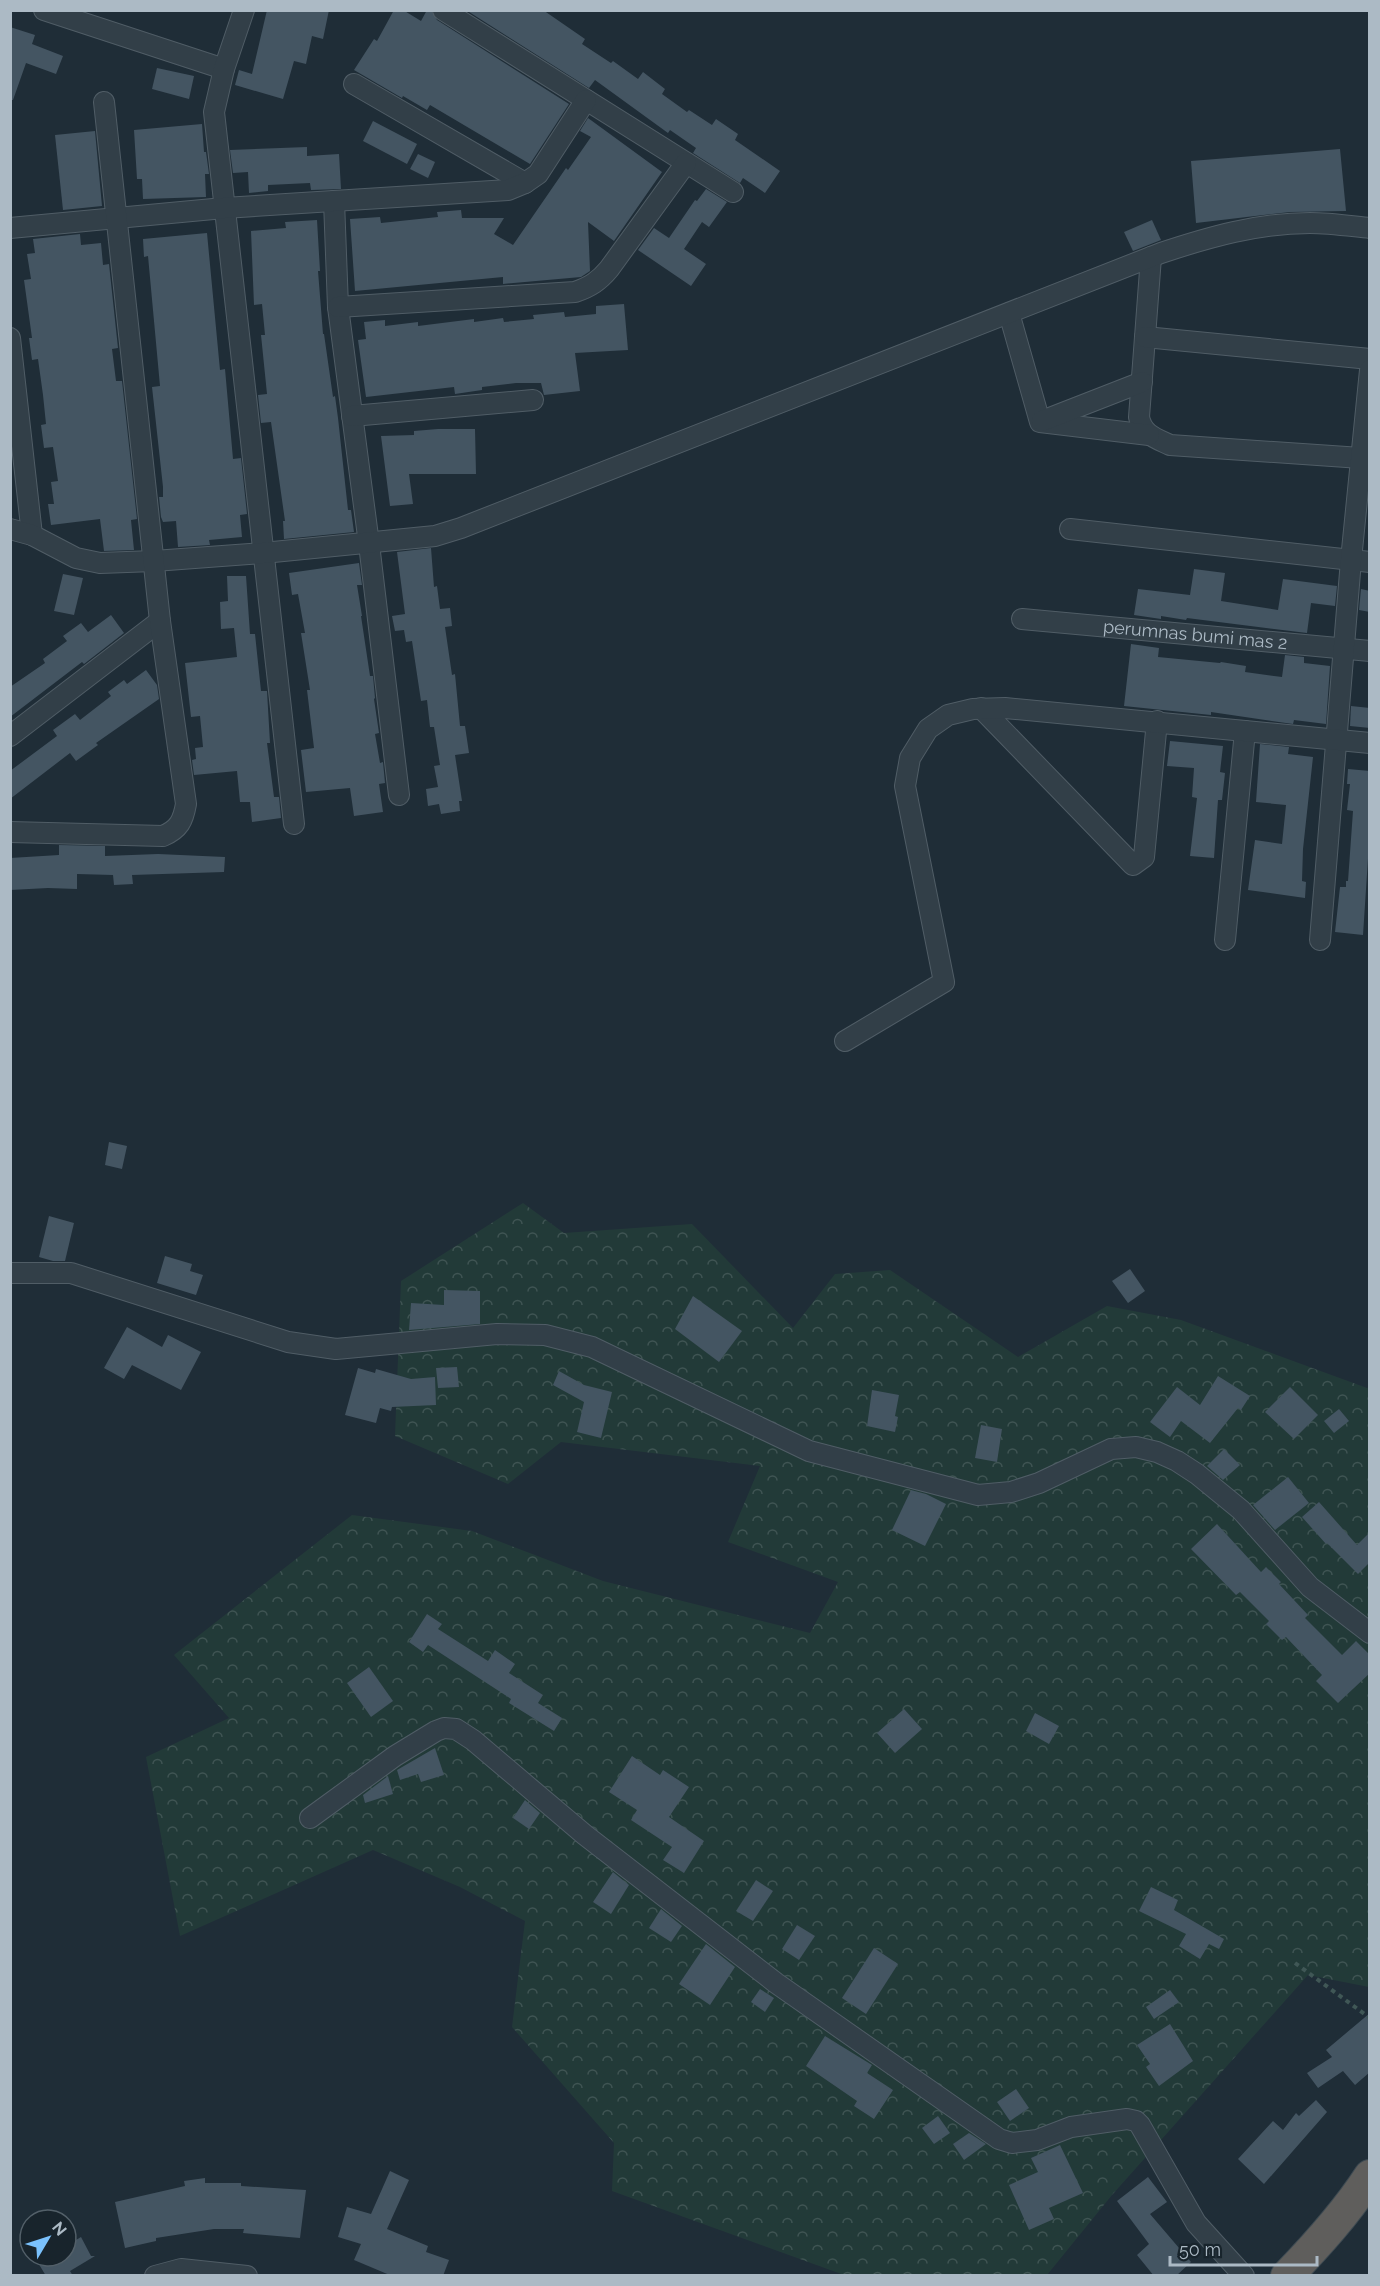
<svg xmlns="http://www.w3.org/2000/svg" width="1380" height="2286" font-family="Raleway,sans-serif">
  <defs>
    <pattern id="forest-crowns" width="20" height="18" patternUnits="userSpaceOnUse" patternTransform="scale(1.5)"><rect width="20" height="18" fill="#223a38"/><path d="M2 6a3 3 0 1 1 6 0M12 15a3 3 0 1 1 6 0" fill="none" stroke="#3f5453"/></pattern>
  </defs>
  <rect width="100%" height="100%" fill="#1f2d37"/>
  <path fill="url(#forest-crowns)" d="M 523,1203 L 564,1233 L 692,1224 L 793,1328 L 835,1274 L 890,1270 L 1018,1357 L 1107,1306 L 1181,1320 L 1367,1388 L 1369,1387 L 1369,1987 L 1308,1975 L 1112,2195 L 1047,2275 L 844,2275 L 612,2191 L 614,2143 L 512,2027 L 525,1921 L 460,1887 L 373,1850 L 180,1936 L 146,1757 L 229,1718 L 174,1655 L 352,1515 L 472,1531 L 603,1581 L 810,1633 L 838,1582 L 728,1542 L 760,1466 L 561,1442 L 508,1484 L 395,1436 L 401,1281 Z"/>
  <g fill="#445562">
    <path d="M 267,10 L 329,10 L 323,39 L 312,36 L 306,64 L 294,61 L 283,99 L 235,85 L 239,70 L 252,74 Z"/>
    <path d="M 394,10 L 403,10 L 421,21 L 427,10 L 431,10 L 437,20 L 569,104 L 530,164 L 430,105 L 427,110 L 403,96 L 402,98 L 354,70 L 374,39 L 377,41 Z"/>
    <path d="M 466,10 L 543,10 L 585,39 L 582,44 L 611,63 L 613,61 L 638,79 L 643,72 L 665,89 L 662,94 L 687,112 L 689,110 L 712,125 L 716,119 L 738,134 L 735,140 L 780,171 L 765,193 L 743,178 L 740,183 L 693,153 L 696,148 L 670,130 L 668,133 L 595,80 L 589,88 Z"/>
    <path d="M 10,27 L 35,35 L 32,44 L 63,56 L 56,74 L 26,63 L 13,100 L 10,100 Z"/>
    <path d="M 157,68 L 194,76 L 189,99 L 152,89 Z"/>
    <path d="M 588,118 L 662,172 L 614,241 L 588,222 L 590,271 L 581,277 L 503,284 L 503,277 L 355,291 L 350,219 L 380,217 L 381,223 L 438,217 L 437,212 L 461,210 L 462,218 L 504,218 L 494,234 L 513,245 L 566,168 L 568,170 L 591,137 L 580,131 Z"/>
    <path d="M 373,121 L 417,144 L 407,164 L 363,141 Z"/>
    <path d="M 202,124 L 204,152 L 206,152 L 209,174 L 205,174 L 206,197 L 143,199 L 142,179 L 137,179 L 134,130 Z"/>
    <path d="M 95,131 L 102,206 L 63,210 L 55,135 Z"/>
    <path d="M 307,147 L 307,156 L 339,154 L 341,189 L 311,190 L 310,183 L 268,185 L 268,191 L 249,193 L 248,172 L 233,173 L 230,150 Z"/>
    <path d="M 1340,149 L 1346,211 L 1290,212 L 1196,223 L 1191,161 Z"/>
    <path d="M 418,154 L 435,162 L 428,178 L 410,169 Z"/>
    <path d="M 706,189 L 727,202 L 709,227 L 702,222 L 684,249 L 706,264 L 691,286 L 638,250 L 654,228 L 669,238 L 695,200 L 697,201 Z"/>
    <path d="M 317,220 L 320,271 L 318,271 L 323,334 L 324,334 L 333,397 L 335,396 L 338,418 L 348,510 L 351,510 L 354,532 L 284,539 L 283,521 L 285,521 L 271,422 L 261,423 L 258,395 L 267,394 L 261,335 L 265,335 L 262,304 L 254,305 L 251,231 L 286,228 L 285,222 Z"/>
    <path d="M 1152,220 L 1161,240 L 1133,251 L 1124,232 Z"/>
    <path d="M 207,233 L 220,370 L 225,369 L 233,459 L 241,458 L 247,514 L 240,515 L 242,537 L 209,540 L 210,545 L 178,547 L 176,521 L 163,522 L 161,517 L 159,497 L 163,497 L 163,487 L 152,387 L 160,386 L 148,256 L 144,257 L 143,239 Z"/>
    <path d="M 80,234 L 81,245 L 101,243 L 103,265 L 109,264 L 118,348 L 112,349 L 116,381 L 122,381 L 137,519 L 131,520 L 134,550 L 104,551 L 100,519 L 51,525 L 48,504 L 54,504 L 51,482 L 58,481 L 53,447 L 44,448 L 41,425 L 46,424 L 43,395 L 38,359 L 32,360 L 29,338 L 32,338 L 24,280 L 31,279 L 27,254 L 35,253 L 33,239 Z"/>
    <path d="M 624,304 L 628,350 L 575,353 L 580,391 L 544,395 L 541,383 L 516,383 L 482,387 L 482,390 L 455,394 L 454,387 L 366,397 L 358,340 L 366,339 L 364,322 L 385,320 L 385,326 L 418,322 L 418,326 L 474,319 L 474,322 L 503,318 L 504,322 L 534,319 L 533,315 L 564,312 L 565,317 L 596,314 L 596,306 Z"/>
    <path d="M 438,429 L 475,429 L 476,474 L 409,474 L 413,504 L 390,506 L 381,436 L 414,435 L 414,431 Z"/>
    <path d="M 431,548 L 434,587 L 437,586 L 440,609 L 450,608 L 452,626 L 445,627 L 452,675 L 455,674 L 460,726 L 465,726 L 469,753 L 455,755 L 462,801 L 459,801 L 460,811 L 441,814 L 439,804 L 428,806 L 426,789 L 438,787 L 434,766 L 440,765 L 434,727 L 430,727 L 427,700 L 421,701 L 412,641 L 406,642 L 404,630 L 395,631 L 392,616 L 405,614 L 397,552 Z"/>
    <path d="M 359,563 L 362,585 L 357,585 L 362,616 L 361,616 L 370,676 L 373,676 L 375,698 L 374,699 L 379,733 L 375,734 L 380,763 L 383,762 L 385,783 L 379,784 L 383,812 L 354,816 L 350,788 L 306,792 L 301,750 L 314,748 L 307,690 L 310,690 L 301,633 L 305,633 L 298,594 L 292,595 L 289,573 Z"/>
    <path d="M 1194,569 L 1225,573 L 1221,601 L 1278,610 L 1283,579 L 1337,586 L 1335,606 L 1311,603 L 1307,633 L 1187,618 L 1186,620 L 1161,616 L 1161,619 L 1134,615 L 1138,589 L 1190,595 Z"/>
    <path d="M 63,574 L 83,578 L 74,615 L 54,611 Z"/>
    <path d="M 227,576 L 246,576 L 250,634 L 255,634 L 261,691 L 267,691 L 270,743 L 267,743 L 274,797 L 279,797 L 281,818 L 252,822 L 250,802 L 240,802 L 237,771 L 194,775 L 192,760 L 196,759 L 195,748 L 203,747 L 200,716 L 191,717 L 185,663 L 237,657 L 234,628 L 221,629 L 220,602 L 228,601 Z"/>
    <path d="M 1361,589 L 1370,591 L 1370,612 L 1359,610 Z"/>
    <path d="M 111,615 L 124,633 L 84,664 L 82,662 L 10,717 L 10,687 L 45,663 L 43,659 L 67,641 L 63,636 L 81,623 L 88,632 Z"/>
    <path d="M 1131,644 L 1159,648 L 1158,657 L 1220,663 L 1221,662 L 1246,666 L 1245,672 L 1282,677 L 1285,655 L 1304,657 L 1304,663 L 1330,666 L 1326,724 L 1294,720 L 1293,724 L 1211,712 L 1211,715 L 1124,706 Z"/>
    <path d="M 146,670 L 157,685 L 159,699 L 96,743 L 98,745 L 76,761 L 70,753 L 10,799 L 10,771 L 57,736 L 53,730 L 75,714 L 80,720 L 111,696 L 108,692 L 124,680 L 127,684 Z"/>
    <path d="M 1351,706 L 1370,708 L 1370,728 L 1350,726 Z"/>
    <path d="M 1170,741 L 1223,746 L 1220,772 L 1225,773 L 1222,800 L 1218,800 L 1214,858 L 1190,856 L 1197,798 L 1192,797 L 1194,768 L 1167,766 Z"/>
    <path d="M 1260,744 L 1289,747 L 1288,754 L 1313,757 L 1303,849 L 1302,881 L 1306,882 L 1305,898 L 1248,890 L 1255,840 L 1282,844 L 1286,805 L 1256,802 Z"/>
    <path d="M 1348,769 L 1370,771 L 1370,828 L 1363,935 L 1335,932 L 1340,887 L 1346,887 L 1346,881 L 1348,881 L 1353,811 L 1347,810 L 1350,784 L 1347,784 Z"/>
    <path d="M 59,845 L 105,846 L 105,856 L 158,854 L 225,857 L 224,872 L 132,875 L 133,884 L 114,885 L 113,875 L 77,874 L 77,889 L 48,888 L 10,890 L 10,858 L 59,855 Z"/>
    <path d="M 109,1142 L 127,1146 L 122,1169 L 105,1165 Z"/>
    <path d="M 49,1216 L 74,1223 L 65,1261 L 53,1261 L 39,1257 Z"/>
    <path d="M 165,1256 L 192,1264 L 190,1271 L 203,1275 L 196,1295 L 157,1283 Z"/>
    <path d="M 1130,1269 L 1145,1291 L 1128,1303 L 1112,1281 Z"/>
    <path d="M 444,1290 L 480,1291 L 480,1324 L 409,1330 L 411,1303 L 444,1305 Z"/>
    <path d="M 693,1296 L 742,1331 L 719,1362 L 675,1329 Z"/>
    <path d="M 127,1327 L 162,1347 L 168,1335 L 201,1352 L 181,1390 L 132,1365 L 124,1379 L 104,1368 Z"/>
    <path d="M 457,1367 L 459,1387 L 438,1388 L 436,1368 Z"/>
    <path d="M 358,1368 L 375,1373 L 376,1369 L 411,1379 L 435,1377 L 436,1405 L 392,1407 L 391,1411 L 380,1408 L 376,1423 L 345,1415 Z"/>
    <path d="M 559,1371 L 584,1385 L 612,1392 L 601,1438 L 577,1432 L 584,1402 L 553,1385 Z"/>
    <path d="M 1218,1376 L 1250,1396 L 1241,1410 L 1238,1408 L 1210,1443 L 1181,1421 L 1170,1437 L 1150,1422 L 1177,1387 L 1200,1405 Z"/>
    <path d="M 1290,1387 L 1318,1415 L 1294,1439 L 1265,1412 Z"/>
    <path d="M 872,1390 L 899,1395 L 895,1416 L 898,1417 L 895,1432 L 867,1426 Z"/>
    <path d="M 1339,1409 L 1349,1421 L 1334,1433 L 1324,1421 Z"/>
    <path d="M 981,1425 L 1002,1429 L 997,1462 L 975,1458 Z"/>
    <path d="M 1224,1449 L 1240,1465 L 1223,1480 L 1207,1466 Z"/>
    <path d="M 1288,1477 L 1309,1503 L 1275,1530 L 1253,1505 Z"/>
    <path d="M 911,1490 L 926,1494 L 946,1504 L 925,1546 L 892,1530 Z"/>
    <path d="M 1319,1502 L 1357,1545 L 1370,1532 L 1370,1562 L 1358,1574 L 1327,1543 L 1326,1544 L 1302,1517 Z"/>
    <path d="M 1217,1524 L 1261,1572 L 1266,1567 L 1281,1582 L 1279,1584 L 1308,1615 L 1305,1618 L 1342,1655 L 1356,1641 L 1370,1655 L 1370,1673 L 1338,1703 L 1316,1681 L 1322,1675 L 1286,1637 L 1282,1640 L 1266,1624 L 1269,1621 L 1240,1592 L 1236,1595 L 1191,1549 Z"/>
    <path d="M 427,1614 L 442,1624 L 438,1629 L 488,1661 L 495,1650 L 515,1664 L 509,1673 L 543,1695 L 538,1703 L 562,1718 L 554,1731 L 509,1703 L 511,1699 L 428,1645 L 423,1652 L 409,1642 Z"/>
    <path d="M 369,1667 L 393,1701 L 371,1717 L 347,1683 Z"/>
    <path d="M 904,1709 L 922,1729 L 895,1753 L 877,1733 Z"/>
    <path d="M 1035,1713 L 1059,1726 L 1049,1744 L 1026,1731 Z"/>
    <path d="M 435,1748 L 444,1775 L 421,1782 L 418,1774 L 400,1780 L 397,1770 Z"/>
    <path d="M 632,1756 L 660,1775 L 663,1770 L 689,1787 L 669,1817 L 704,1841 L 684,1873 L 663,1860 L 672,1847 L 631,1820 L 637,1810 L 609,1792 Z"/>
    <path d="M 388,1776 L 393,1794 L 365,1803 L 363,1795 Z"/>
    <path d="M 525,1800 L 540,1813 L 529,1829 L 513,1818 Z"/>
    <path d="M 613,1872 L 629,1885 L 611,1914 L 593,1902 Z"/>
    <path d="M 756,1880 L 773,1891 L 753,1921 L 736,1911 Z"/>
    <path d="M 1151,1887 L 1178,1900 L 1174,1910 L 1224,1939 L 1219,1949 L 1209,1944 L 1200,1959 L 1179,1946 L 1186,1934 L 1139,1911 Z"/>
    <path d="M 661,1909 L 682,1926 L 671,1942 L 649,1928 Z"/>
    <path d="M 797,1925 L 815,1936 L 799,1960 L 782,1949 Z"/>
    <path d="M 706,1944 L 735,1967 L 710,2005 L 679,1984 Z"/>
    <path d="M 874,1948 L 898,1964 L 866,2014 L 842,1998 Z"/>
    <path d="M 760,1989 L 774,1998 L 765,2012 L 751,2002 Z"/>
    <path d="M 1170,1990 L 1179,2002 L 1154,2019 L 1146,2007 Z"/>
    <path d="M 1370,2013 L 1370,2072 L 1355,2085 L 1343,2071 L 1318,2088 L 1307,2073 L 1332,2057 L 1326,2050 Z"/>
    <path d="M 1170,2024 L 1193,2061 L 1159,2086 L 1146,2067 L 1150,2064 L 1137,2045 Z"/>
    <path d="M 825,2036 L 872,2065 L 867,2073 L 893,2090 L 874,2119 L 854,2106 L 857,2101 L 806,2066 Z"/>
    <path d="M 1016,2089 L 1029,2108 L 1010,2121 L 997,2102 Z"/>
    <path d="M 1316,2100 L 1327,2112 L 1264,2184 L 1238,2159 L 1273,2121 L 1283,2130 L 1296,2113 L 1299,2116 Z"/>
    <path d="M 938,2116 L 950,2133 L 934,2144 L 922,2128 Z"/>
    <path d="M 969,2133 L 986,2144 L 964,2160 L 953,2144 Z"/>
    <path d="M 1060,2145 L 1083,2193 L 1049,2208 L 1054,2219 L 1029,2230 L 1009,2185 L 1038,2172 L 1031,2158 Z"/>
    <path d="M 390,2171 L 409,2180 L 387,2229 L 428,2246 L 426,2252 L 449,2260 L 443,2276 L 392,2276 L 354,2260 L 361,2244 L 338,2237 L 347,2207 L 371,2214 Z"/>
    <path d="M 1148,2177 L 1167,2202 L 1150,2214 L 1191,2262 L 1176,2276 L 1154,2276 L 1137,2255 L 1149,2244 L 1117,2201 Z"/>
    <path d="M 205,2178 L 205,2183 L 241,2183 L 241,2186 L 306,2190 L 300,2238 L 243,2233 L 244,2229 L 214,2229 L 156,2238 L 156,2241 L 125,2248 L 115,2202 L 185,2186 L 184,2181 Z"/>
    <path d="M 81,2237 L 91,2256 L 95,2256 L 70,2271 L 73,2276 L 46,2276 L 34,2256 L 66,2256 L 66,2246 Z"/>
  </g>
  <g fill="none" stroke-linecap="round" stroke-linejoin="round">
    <g stroke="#505d66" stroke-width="22">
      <g id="minor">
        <path d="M 44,10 L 224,69"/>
        <path d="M 244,10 L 224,69 L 214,112 L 294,824"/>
        <path d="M 443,10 L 733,192"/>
        <path d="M 354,84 L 525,183"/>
        <path d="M 334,201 L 338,307 L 369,544 L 399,795"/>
        <path d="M 10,228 L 224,208 L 508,190 L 525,183 L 538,174 L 586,100"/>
        <path d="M 1151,257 L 1139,417 C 1142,434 1155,438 1170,445 L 1361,458"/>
        <path d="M 338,307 L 575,292 C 590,287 599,281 609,269 L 686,163"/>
        <path d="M 1009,313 L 1040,422 L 1149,435"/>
        <path d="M 1145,337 L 1370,359"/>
        <path d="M 10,338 L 32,535"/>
        <path d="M 352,416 L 533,400"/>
        <path d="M 1042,421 L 1142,382"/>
        <path d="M 10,529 L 32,535 L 76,558 L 100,563 L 154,561 L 263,553 L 435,536 L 461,528 L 1161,253 C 1209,237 1258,223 1310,223 C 1329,223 1350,226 1370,228"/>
        <path d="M 1070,529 L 1370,562"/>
        <path id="s1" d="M 1022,619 L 1370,651"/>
        <path d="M 981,708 L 1133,865 L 1144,857 L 1157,721"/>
        <path d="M 10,736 L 160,621"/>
        <path d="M 10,832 L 163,836 C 179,829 183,821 186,804 L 160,621 L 104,102"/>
        <path d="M 1225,940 L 1245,731"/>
        <path d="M 1320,940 L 1351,560 L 1370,370"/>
        <path d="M 845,1041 L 944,982 L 905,786 L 910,758 L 928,729 L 948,715 L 973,709 L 1005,708 L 1370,743"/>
        <path d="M 10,1273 L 71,1273 L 288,1342 L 336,1349 L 497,1334 L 545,1335 L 592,1347 L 809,1451 L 978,1495 L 1011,1492 L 1039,1483 L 1111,1449 L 1136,1447 L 1157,1452 L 1177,1461 L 1197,1474 L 1241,1510 L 1310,1587 L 1370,1633"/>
        <path d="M 310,1818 L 395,1756 L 436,1731 L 444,1728 L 456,1729 L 473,1740 L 585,1835 L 776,1983 L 999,2139 L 1012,2143 L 1037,2140 L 1071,2127 L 1127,2119 L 1136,2121 L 1140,2125 L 1196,2223 L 1244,2276"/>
        <path d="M 155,2276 L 181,2269 L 247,2276"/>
      </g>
    </g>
    <g stroke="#3d4a52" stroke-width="34">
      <path id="trunk" d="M 1287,2276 C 1318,2244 1346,2213 1370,2176"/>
    </g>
    <path stroke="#405756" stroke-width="4" stroke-dasharray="4.5 4.5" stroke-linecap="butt" d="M 1295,1963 L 1370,2018"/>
    <use href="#minor" stroke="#323f48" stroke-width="20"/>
    <use href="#trunk" stroke="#5f5e5c" stroke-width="32"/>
  </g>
  <g text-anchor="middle" stroke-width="5" stroke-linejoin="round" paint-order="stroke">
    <g font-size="18" fill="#acbac5" stroke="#18242c">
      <text dy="6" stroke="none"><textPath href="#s1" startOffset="174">perumnas bumi mas 2</textPath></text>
    </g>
  </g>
  <rect width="1380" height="2286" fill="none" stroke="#acbac5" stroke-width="24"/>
  <g transform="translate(48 2238) rotate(51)"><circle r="28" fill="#18242c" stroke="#536069" stroke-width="1.5"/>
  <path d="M0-4.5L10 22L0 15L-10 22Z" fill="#7ac1fc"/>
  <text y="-9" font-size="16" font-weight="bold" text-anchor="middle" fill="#acbac5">N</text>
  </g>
  <path d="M1170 2256v9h147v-9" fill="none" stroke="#acbac5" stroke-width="3"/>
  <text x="1179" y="2256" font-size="18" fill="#acbac5" stroke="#18242c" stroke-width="4.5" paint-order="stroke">50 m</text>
</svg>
